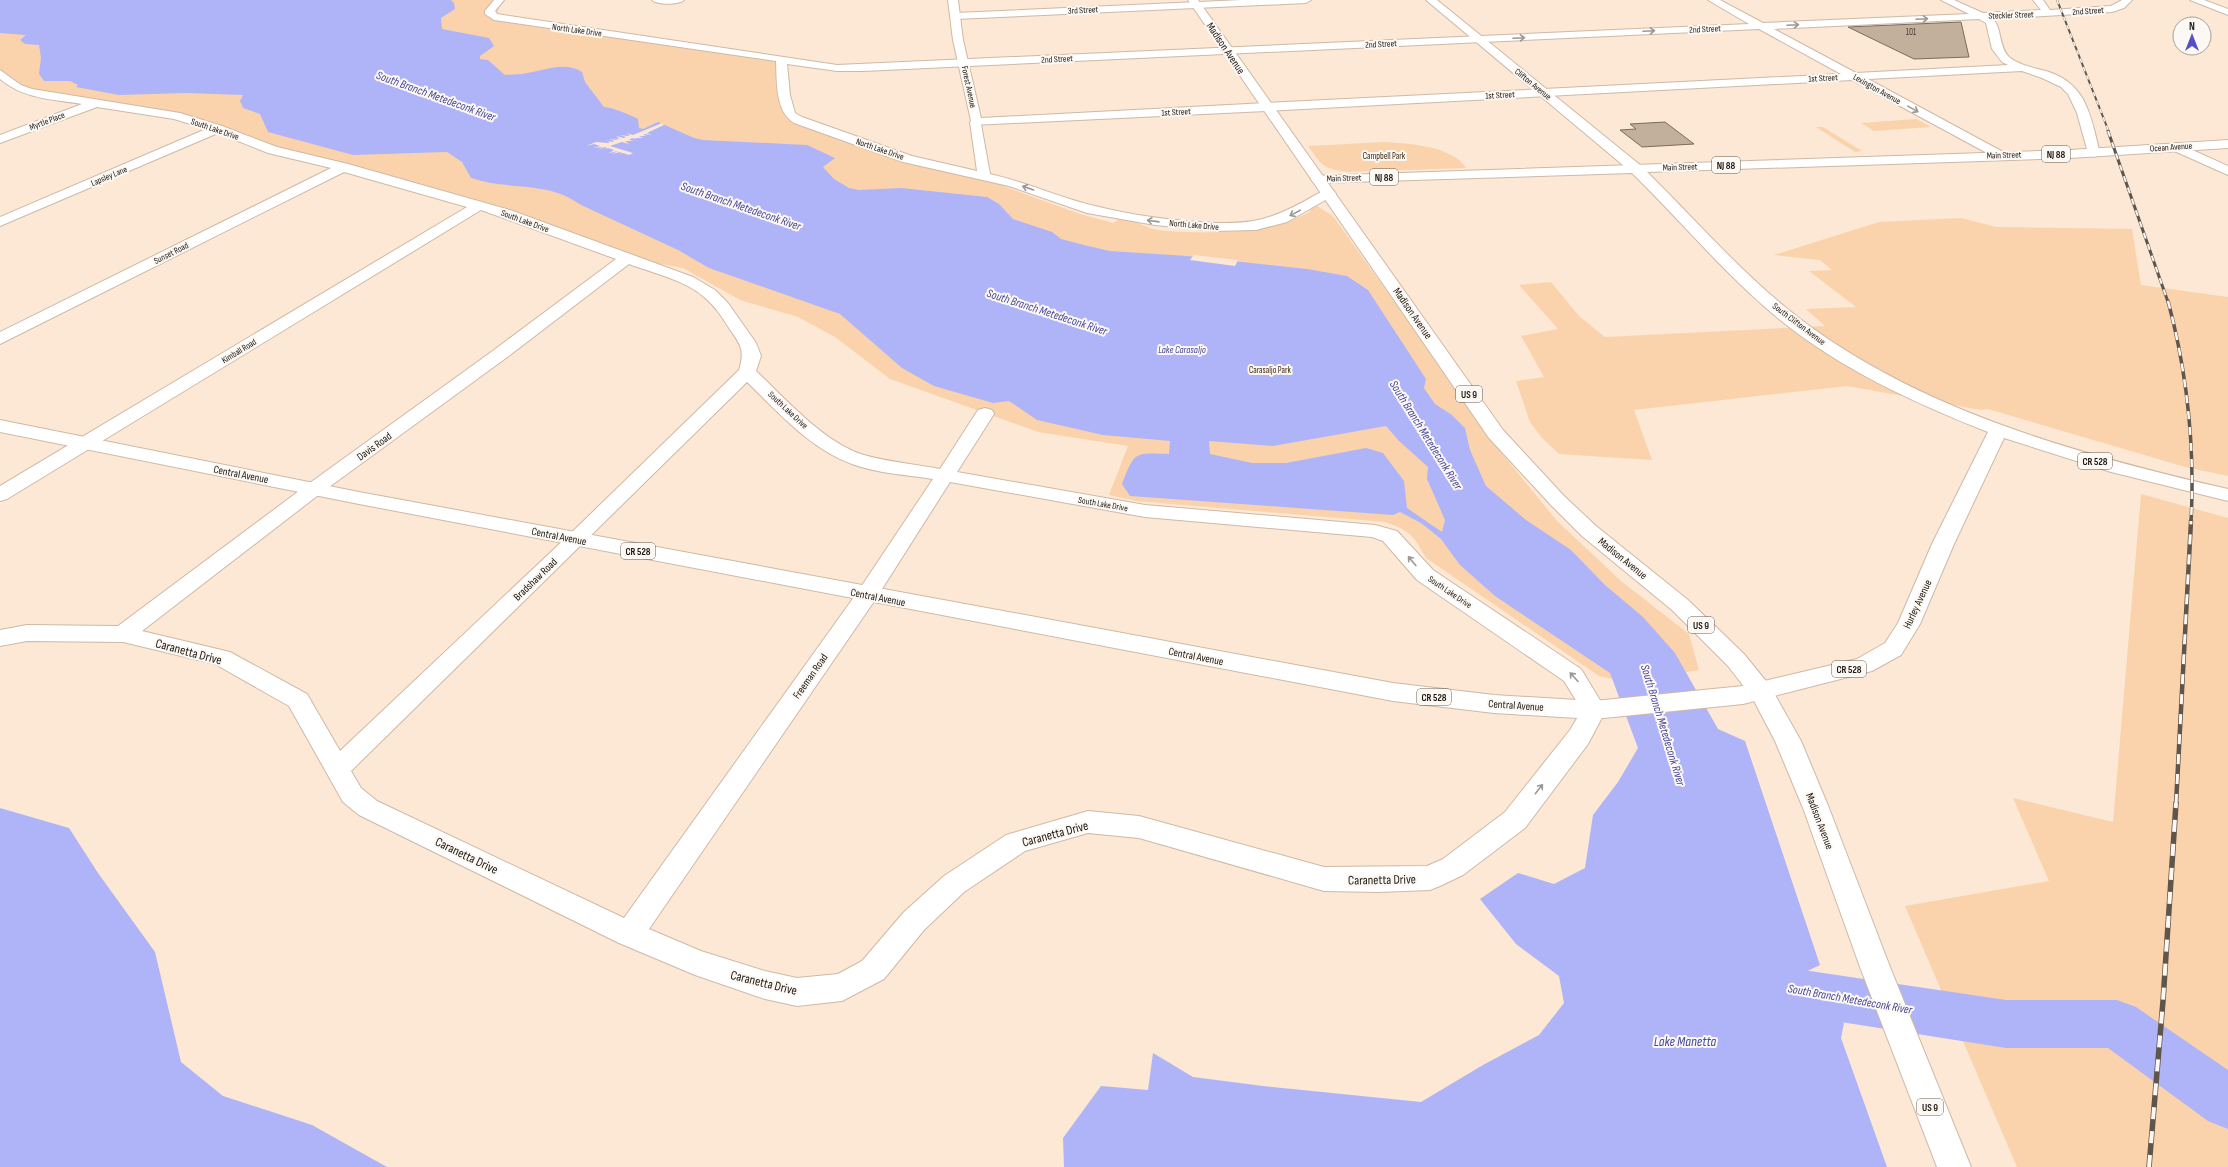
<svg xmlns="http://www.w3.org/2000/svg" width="2228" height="1167" font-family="'Sofia Sans Condensed',sans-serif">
  <rect width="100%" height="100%" fill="#fce8d4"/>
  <g fill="#fad3ac">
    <path d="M 0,0 L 502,0 L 496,17 L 781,59 L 790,115 L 905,158 L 984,175 L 1006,187 L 1080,214 L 1113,223 L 1124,216 C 1133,220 1143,226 1153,229 C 1176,234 1242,233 1266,228 C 1281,225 1296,219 1310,212 L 1312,203 L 1333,216 L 1504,456 L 1557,521 L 1621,581 L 1689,634 L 1699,670 L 1625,682 L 1599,676 L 1426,558 C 1413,535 1411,531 1385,522 L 1136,501 L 1109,495 L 1128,446 L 1038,432 L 890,379 L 835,337 L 798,317 L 740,300 L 683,268 L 627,258 L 505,213 L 343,167 L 176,116 L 29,92 L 0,73 Z"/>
    <path d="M 1916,119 L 1931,127 L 1874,131 L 1861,123 Z"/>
    <path d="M 1816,127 L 1823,127 L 1862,151 L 1855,152 Z"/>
    <path d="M 1384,142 C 1407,143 1453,146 1466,168 L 1349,172 C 1324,169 1323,167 1308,146 Z"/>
    <path d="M 1961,218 L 1996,227 L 2132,229 L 2141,285 L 2228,297 L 2228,476 L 2185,467 L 1988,409 L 1981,410 L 1847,386 L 1634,410 L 1652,460 L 1559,454 L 1542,438 L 1530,422 L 1516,381 L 1544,377 L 1521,336 L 1558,329 L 1519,285 L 1551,282 L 1579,316 L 1605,337 L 1825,326 L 1806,309 L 1856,307 L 1809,271 L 1832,270 L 1820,260 L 1774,255 L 1879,222 Z"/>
    <path d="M 2141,494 L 2228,518 L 2228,1167 L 2017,1167 L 1905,906 L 2049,881 L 2013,798 L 2113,822 Z"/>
  </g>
  <g fill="#afb4f8" fill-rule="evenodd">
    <path d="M 0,0 L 451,0 L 454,3 L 455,9 L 441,18 L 442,29 L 489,38 L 494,46 L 480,56 L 480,59 L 488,60 L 505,75 C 512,74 520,75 527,73 C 545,70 566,61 582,72 L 585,82 L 604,107 C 614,108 628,114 638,119 L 639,128 L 643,129 L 658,122 L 694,138 L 703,140 L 807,145 L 835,158 L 823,167 L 834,179 L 849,188 L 859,190 L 901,188 L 987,197 L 999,204 L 1013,219 L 1052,232 L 1061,239 L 1084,245 L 1110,251 L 1187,256 L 1307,269 L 1347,276 L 1368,290 L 1426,379 L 1424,388 L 1435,404 L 1452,415 L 1465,428 L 1470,450 L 1486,486 L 1526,520 L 1571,550 L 1605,585 L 1643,617 L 1675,653 L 1718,729 L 1745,741 L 1820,965 L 1803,973 C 1792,999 1825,1013 1844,1023 L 1841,1038 L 1887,1167 L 1064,1167 L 1063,1138 L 1101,1086 L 1148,1090 L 1153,1053 L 1193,1077 L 1263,1086 L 1421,1102 L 1483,1065 L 1539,1035 L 1564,1003 L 1559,976 L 1516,944 L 1480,899 L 1518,873 L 1554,884 L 1585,868 L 1593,815 L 1618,782 L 1638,748 L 1610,673 L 1495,596 L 1460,565 L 1441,539 L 1421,523 L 1400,512 L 1393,515 L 1130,496 L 1122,484 C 1135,451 1134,453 1169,454 L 1170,441 L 1103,435 L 1037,420 L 1009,401 L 993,403 L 934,386 L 902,368 L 840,314 L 709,268 L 678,250 L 581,205 C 547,180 509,191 471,178 L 462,162 L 447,152 L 353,155 L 268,132 L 260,114 L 243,108 L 240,101 L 243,95 L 186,93 L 119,95 L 76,87 L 78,85 L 70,81 L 44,81 L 39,74 L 41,58 L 39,45 L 25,44 L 20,40 L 26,35 L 0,33 ZM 1386,426 L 1399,441 L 1428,467 L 1427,479 L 1445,520 L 1442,532 L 1407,508 L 1404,481 L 1383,453 L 1366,448 L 1286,463 L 1252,463 L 1210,454 L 1209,441 L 1273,446 Z"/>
    <path d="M 0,808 L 69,828 L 98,873 L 155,952 L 181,1062 L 223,1096 L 312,1125 L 387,1167 L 0,1167 Z"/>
  </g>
  <g fill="#fce8d4">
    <path d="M 662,123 L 664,125 L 647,133 L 652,135 L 645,134 L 643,135 L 647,136 L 639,136 L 643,138 L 634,138 L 638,140 L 632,138 L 629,140 L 634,141 L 625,141 L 629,144 L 622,142 L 610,146 L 633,153 L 629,155 L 623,153 L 615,155 L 622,153 L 620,152 L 612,154 L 618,151 L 609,153 L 614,150 L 608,148 L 601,151 L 607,148 L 605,147 L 598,150 L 603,147 L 593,148 L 600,146 L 594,144 L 586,146 L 596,142 L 608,143 L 610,142 L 605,140 L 613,142 L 614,141 L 609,139 L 616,140 L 618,139 L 612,138 L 620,139 L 616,136 L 624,138 L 626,137 L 620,135 L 628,136 L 630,135 L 625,133 L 633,135 Z"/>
    <path d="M 1194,255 L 1238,260 L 1235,266 L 1190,260 Z"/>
  </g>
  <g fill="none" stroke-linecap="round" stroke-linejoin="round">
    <path fill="#afb4f8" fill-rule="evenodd" d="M 1753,956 L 1803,970 L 2006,1000 L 2117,1000 L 2136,1007 L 2228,1070 L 2228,1129 L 2208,1121 L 2108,1048 L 2006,1048 L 1803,1016 L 1735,995 L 1727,979 L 1735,963 Z"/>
  </g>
  <g fill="#c2af9c" stroke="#7c6b5a">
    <path d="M 1961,22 L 1969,57 L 1914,59 L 1848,27 Z"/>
    <path d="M 1665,122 L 1694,144 L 1642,147 L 1620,130 L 1636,129 L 1630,124 Z"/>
  </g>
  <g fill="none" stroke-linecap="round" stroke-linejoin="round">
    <g stroke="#cdb9a6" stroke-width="2">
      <g id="street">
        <path d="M 494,0 L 504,0 L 495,11 L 497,14 L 837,65 L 1749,24 L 1708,0 L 1720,0 L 1763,23 L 1969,14 L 1941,0 L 1954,0 L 1983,13 L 2041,10 L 2033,0 L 2043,0 L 2050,10 L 2111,6 L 2122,0 L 2132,0 L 2124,8 L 2112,12 L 1992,19 C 2002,25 1998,46 2009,57 C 2020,66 2036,68 2049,72 C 2088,85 2091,119 2100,153 L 2094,157 L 2088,153 L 2077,113 L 2068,94 L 2061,87 L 2042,78 L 2022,71 L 1868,79 L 2003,152 L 2004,155 L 1998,159 L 1852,80 L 1266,111 L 1260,107 L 1266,103 L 1841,74 L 1759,29 L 863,71 L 837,71 L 787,64 L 790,95 L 795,113 L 802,117 L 912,156 L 977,171 L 970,122 L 972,119 L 980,119 L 990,174 C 1026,182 1060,198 1095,206 C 1134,216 1176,221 1216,223 C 1253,224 1271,219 1303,202 C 1313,197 1323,188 1334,191 L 1336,194 L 1287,222 L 1256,230 L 1216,231 L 1155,225 L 1087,213 L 1009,186 L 903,162 L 794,123 C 775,111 777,82 776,61 L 494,20 L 485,14 L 485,11 ZM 1979,19 L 1986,23 L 1992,49 L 2002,62 L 2008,65 L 1856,73 L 1774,29 Z"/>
        <path d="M 652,0 L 684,0 C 679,5 657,5 652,0 Z"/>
        <path d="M 1242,0 L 1311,0 L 1306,3 L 955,19 L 950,16 L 955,13 Z"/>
        <path d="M 0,70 L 21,85 L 32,89 L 180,113 L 222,126 L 277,147 L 348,164 L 510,210 L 693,277 L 715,290 L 728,303 L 756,343 L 761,356 L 756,371 C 786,399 824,443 864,455 C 888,462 915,464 940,469 L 978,410 L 985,408 L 992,410 L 994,414 L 957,472 L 1145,505 L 1375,525 L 1397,531 L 1433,570 L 1581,669 L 1606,710 L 1588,744 L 1525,828 L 1463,875 L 1440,886 L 1430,890 L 1378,892 L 1324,891 L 1139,838 L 1088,833 L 1025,851 L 964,892 L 924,930 L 884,979 L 842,1001 L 797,1006 L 765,999 L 695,975 L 619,943 L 359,815 L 343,802 L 289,706 L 215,664 L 123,642 L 27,641 L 0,646 L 0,630 L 27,625 L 118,626 L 307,485 L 494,350 L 616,259 L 481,210 L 7,499 L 0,501 L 0,486 L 467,207 L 344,172 L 0,344 L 0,332 L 331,168 L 268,153 L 218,133 L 0,226 L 0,217 L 206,129 L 174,119 L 97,107 L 0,143 L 0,135 L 82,104 C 51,99 24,99 0,79 ZM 629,264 C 653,273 685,280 704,297 C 715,306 722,317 729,328 C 741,345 745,350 739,370 L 570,534 L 340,751 L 307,694 L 230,652 L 142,631 L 321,493 L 506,358 ZM 747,382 C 778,412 810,449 852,464 C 876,473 907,475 933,479 L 859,590 L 624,918 L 377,801 L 361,788 L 351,771 ZM 950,482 L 1145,517 L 1372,537 L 1383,541 L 1417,580 L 1564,681 L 1582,710 L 1570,730 L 1505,812 L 1443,859 L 1427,866 L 1324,867 L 1139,816 L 1088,811 L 1006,835 L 944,876 L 904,912 L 862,961 L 838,974 L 797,978 L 765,971 L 701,951 L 649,929 L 875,600 Z"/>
        <path d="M 2177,143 L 2228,166 L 2228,175 L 2172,150 L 2171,147 L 2172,144 Z"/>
      </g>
    </g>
    <g stroke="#cdb9a6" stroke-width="2">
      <g id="secondary">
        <path d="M 948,0 L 958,0 L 963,40 L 981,118 L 1266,103 L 1272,107 L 1266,111 L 972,125 L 953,40 Z"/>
        <path d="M 1426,0 L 1437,0 L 1640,165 L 1642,168 L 1640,171 L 1630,171 Z"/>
        <path d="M 2190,0 L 2204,0 L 2228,9 L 2228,15 Z"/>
      </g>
    </g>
    <g stroke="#cdb9a6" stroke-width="2">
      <path id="primary" d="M 2228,140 L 2228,148 L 2070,158 L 1647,172 C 1693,217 1735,266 1785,307 C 1908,408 2076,454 2228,489 L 2228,501 L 2111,472 L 2004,438 L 1954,544 L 1920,624 L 1901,655 L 1872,671 L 1743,704 L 1594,719 L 1494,713 L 1393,701 L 359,504 L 0,432 L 0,420 L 359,492 L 1393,683 L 1494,695 L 1594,701 L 1743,686 L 1857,659 L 1885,643 L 1898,623 L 1932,544 L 1988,432 C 1912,402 1836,367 1773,314 C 1722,271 1679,219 1632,173 L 1318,183 L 1313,182 L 1311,179 L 1313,176 L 2070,150 Z"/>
    </g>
    <g stroke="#cdb9a6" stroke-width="2">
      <path id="highway" d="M 1188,0 L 1198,0 L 1503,430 L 1564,496 L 1596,526 L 1688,600 L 1744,654 L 1770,686 L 1801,741 L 1829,808 L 1890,967 L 1971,1167 L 1937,1167 L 1860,967 L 1803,808 L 1775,741 L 1752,697 L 1728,666 L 1672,610 L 1582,536 L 1550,504 L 1489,438 Z"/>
    </g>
    <use href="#street" fill="#fff" fill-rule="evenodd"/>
    <use href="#secondary" fill="#fff" fill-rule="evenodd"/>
    <use href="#primary" fill="#fff" fill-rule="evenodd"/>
    <use href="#highway" fill="#fff" fill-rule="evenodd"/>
    <g stroke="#60554a" stroke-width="2">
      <path id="rail-far4" d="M 2057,0 L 2109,132"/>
    </g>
    <g stroke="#60554a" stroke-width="3">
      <path id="rail-far3" d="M 2108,131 L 2168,302"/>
    </g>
    <g stroke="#60554a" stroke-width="3.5">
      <path id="rail-far2" d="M 2168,301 C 2187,372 2195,448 2191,522"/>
    </g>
    <g stroke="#60554a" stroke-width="4.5">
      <path id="rail-far1" d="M 2176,804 L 2191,521"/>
    </g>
    <g stroke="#60554a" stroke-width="5.5">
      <path id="rail" d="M 2149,1167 L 2163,1001 L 2176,803"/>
    </g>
    <use href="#rail-far4" stroke="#fcf8f4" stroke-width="1.5" stroke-dasharray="4.5" stroke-linecap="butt"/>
    <use href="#rail-far3" stroke="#fcf8f4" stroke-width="2" stroke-dasharray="6" stroke-linecap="butt"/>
    <use href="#rail-far2" stroke="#fcf8f4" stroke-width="2.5" stroke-dasharray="8" stroke-linecap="butt"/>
    <use href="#rail-far1" stroke="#fcf8f4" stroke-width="3" stroke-dasharray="10" stroke-linecap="butt"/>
    <use href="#rail" stroke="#fcf8f4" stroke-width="4" stroke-dasharray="12" stroke-linecap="butt"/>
  </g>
  <defs><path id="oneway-shaft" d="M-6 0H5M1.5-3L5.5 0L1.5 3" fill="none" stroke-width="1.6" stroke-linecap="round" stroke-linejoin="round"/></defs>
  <g stroke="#9b9894">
    <use href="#oneway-shaft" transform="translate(1922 19) rotate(-3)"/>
    <use href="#oneway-shaft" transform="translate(1793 25) rotate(-3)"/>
    <use href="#oneway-shaft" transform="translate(1649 31) rotate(-3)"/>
    <use href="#oneway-shaft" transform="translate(1519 38) rotate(-3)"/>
    <use href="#oneway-shaft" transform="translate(1913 109) rotate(29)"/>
    <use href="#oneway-shaft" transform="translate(1028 188) rotate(-161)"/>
    <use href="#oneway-shaft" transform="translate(1295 213) rotate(152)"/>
    <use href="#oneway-shaft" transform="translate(1153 221) rotate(-172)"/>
    <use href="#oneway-shaft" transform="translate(1412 561) rotate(-130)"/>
    <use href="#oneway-shaft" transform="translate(1574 677) rotate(-132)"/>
    <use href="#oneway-shaft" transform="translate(1539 789) rotate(-52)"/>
  </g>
  <g text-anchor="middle" stroke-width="4" stroke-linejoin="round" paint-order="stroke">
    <g font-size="9" fill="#201912" stroke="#fcf8f4">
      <text transform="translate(1083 10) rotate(-3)" y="3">3rd Street</text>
      <text transform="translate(2088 11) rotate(-4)" y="3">2nd Street</text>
      <text transform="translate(2011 15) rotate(-2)" y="3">Steckler Street</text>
      <text transform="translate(1705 29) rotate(-3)" y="3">2nd Street</text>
      <text transform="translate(577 30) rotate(8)" y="3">North Lake Drive</text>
      <text transform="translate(1381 44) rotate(-3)" y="3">2nd Street</text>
      <text transform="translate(1057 59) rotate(-3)" y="3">2nd Street</text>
      <text transform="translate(1823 78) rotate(-3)" y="3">1st Street</text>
      <text transform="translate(1533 84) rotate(39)" y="3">Clifton Avenue</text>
      <text transform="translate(969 87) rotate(78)" y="3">Forest Avenue</text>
      <text transform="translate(1877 89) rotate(29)" y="3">Lexington Avenue</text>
      <text transform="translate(1500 95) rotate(-3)" y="3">1st Street</text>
      <text transform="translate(1176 112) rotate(-3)" y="3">1st Street</text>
      <text transform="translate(47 121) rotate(-21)" y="3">Myrtle Place</text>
      <text transform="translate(215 129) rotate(19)" y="3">South Lake Drive</text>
      <text transform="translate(2171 147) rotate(-4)" y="3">Ocean Avenue</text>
      <text transform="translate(880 149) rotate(19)" y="3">North Lake Drive</text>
      <text transform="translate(2004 155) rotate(-2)" y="3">Main Street</text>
      <text transform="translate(1680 167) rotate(-2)" y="3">Main Street</text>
      <text transform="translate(109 176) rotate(-23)" y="3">Lapsley Lane</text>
      <text transform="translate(1344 178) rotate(-2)" y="3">Main Street</text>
      <text transform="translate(525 221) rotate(20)" y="3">South Lake Drive</text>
      <text transform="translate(1194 225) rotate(5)" y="3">North Lake Drive</text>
      <text transform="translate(171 253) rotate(-27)" y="3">Sunset Road</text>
      <text transform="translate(1799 324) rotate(37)" y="3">South Clifton Avenue</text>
      <text transform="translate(239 351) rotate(-31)" y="3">Kimball Road</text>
      <text transform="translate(788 410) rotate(43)" y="3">South Lake Drive</text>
      <text transform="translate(1103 504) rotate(10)" y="3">South Lake Drive</text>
      <text transform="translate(1450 592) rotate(34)" y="3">South Lake Drive</text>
    </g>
    <g font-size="9" fill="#483e34">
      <text x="1911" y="35">101</text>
    </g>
    <g font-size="9" fill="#3f2910" stroke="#fcf8f4">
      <text x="1384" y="159">Campbell Park</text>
      <text x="1270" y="373">Carasaljo Park</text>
    </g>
    <g fill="#fcf8f4" stroke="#625c56" stroke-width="1">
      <rect x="2042" y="146" width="28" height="16" rx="3"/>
      <rect x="1712" y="157" width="28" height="16" rx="3"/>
      <rect x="1370" y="169" width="28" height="16" rx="3"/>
      <rect x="1456" y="386" width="26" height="16" rx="3"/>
      <rect x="2078" y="453" width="34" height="16" rx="3"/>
      <rect x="621" y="543" width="34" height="16" rx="3"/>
      <rect x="1688" y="617" width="26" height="16" rx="3"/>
      <rect x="1832" y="661" width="34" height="16" rx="3"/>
      <rect x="1417" y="689" width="34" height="16" rx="3"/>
      <rect x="1917" y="1099" width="26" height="16" rx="3"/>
    </g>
    <g font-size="10" font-weight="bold" fill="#201912">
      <text x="2056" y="158">NJ 88</text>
      <text x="1726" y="169">NJ 88</text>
      <text x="1384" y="181">NJ 88</text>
      <text x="1469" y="398">US 9</text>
      <text x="2095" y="465">CR 528</text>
      <text x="638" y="555">CR 528</text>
      <text x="1701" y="629">US 9</text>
      <text x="1849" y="673">CR 528</text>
      <text x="1434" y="701">CR 528</text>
      <text x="1930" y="1111">US 9</text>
    </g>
    <g font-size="10" font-style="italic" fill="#474796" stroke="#fcf8f4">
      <text x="1182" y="353">Lake Carasaljo</text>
    </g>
    <g font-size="11" fill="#201912" stroke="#fcf8f4">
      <text transform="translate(1226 48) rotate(56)" y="4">Madison Avenue</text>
      <text transform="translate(1413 313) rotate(55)" y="4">Madison Avenue</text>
      <text transform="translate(374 446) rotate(-36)" y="4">Davis Road</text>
      <text transform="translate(241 474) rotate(11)" y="4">Central Avenue</text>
      <text transform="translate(559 536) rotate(11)" y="4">Central Avenue</text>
      <text transform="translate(1623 558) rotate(39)" y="4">Madison Avenue</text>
      <text transform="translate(535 579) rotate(-44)" y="4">Bradshaw Road</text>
      <text transform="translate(878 597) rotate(11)" y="4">Central Avenue</text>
      <text transform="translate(1917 604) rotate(-65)" y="4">Hurley Avenue</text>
      <text transform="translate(1196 656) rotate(11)" y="4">Central Avenue</text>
      <text transform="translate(810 676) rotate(-55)" y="4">Freeman Road</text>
      <text transform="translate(1516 705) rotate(4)" y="4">Central Avenue</text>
      <text transform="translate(1820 821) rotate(69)" y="4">Madison Avenue</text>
    </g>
    <g font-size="12" font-style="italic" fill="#474796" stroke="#fcf8f4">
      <text transform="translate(436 96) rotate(20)" y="4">South Branch Metedeconk River</text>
      <text transform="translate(741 206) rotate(19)" y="4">South Branch Metedeconk River</text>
      <text transform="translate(1047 312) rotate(18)" y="4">South Branch Metedeconk River</text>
      <text transform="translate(1426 435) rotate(58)" y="4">South Branch Metedeconk River</text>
      <text transform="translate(1663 725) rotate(73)" y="4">South Branch Metedeconk River</text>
      <text transform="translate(1850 999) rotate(10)" y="4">South Branch Metedeconk River</text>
    </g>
    <g font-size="13" fill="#201912" stroke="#fcf8f4">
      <text transform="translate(189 651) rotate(15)" y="5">Caranetta Drive</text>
      <text transform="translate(1055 833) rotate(-15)" y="5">Caranetta Drive</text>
      <text transform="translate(467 855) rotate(26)" y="5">Caranetta Drive</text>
      <text transform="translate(1382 879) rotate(-1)" y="5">Caranetta Drive</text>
      <text transform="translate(764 982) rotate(14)" y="5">Caranetta Drive</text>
    </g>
    <g font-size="14" font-style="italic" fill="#474796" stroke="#fcf8f4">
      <text x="1685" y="1046">Lake Manetta</text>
    </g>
  </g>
  <g transform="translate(2192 36)"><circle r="19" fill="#fcf8f4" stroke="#a49f9a"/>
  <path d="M0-3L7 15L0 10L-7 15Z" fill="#554ec6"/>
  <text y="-6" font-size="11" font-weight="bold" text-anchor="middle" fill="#201912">N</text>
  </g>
</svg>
